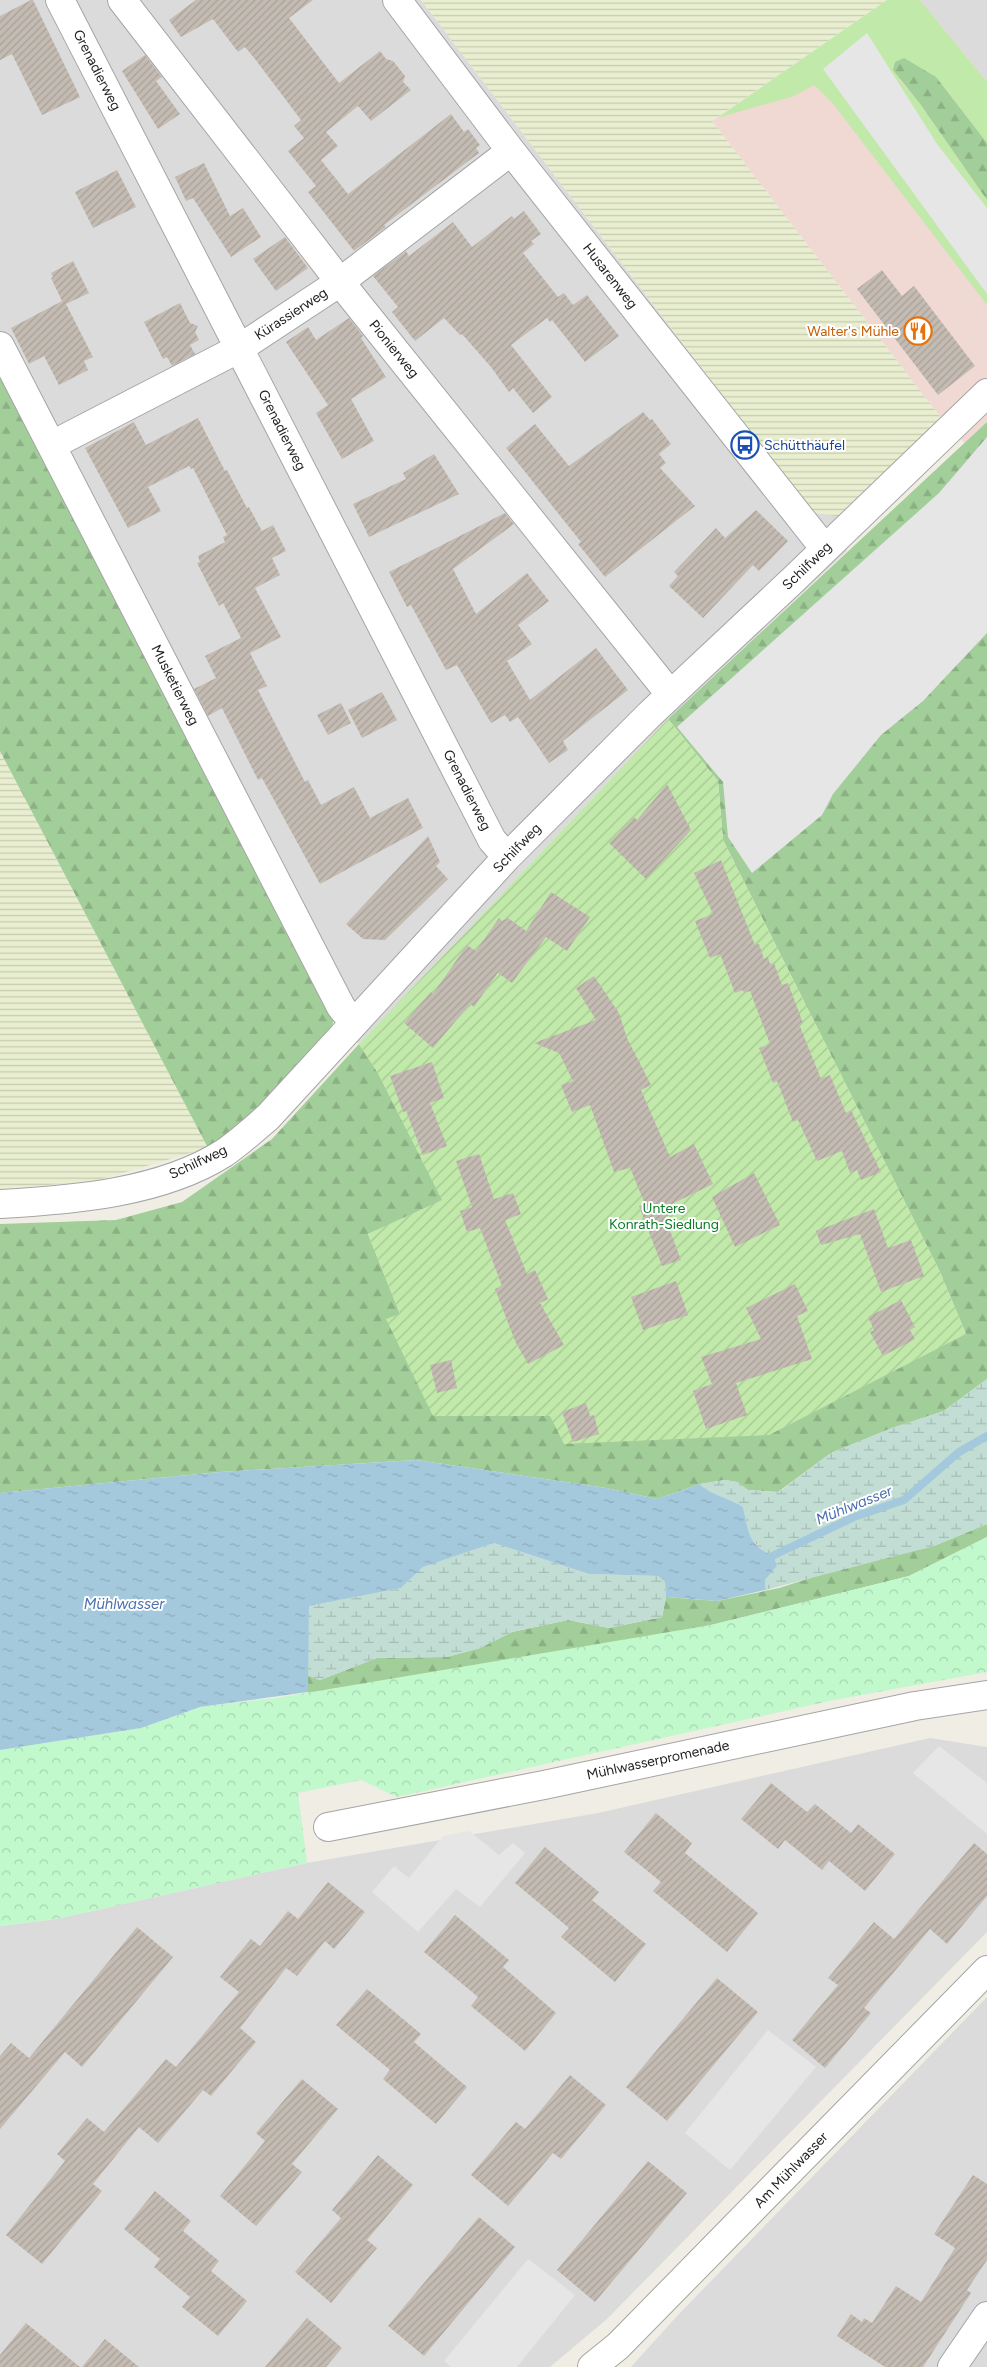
<svg xmlns="http://www.w3.org/2000/svg" width="987" height="2367" font-family="Figtree,sans-serif">
<defs>
<pattern id="farmland-rules" width="6" height="5" patternUnits="userSpaceOnUse" patternTransform="scale(1.25)"><rect width="6" height="5" fill="#e8eecf"/><path d="M0 2.5h6" fill="none" stroke="#c7ccb1"/></pattern>
<pattern id="forest-firs" width="22" height="20" patternUnits="userSpaceOnUse" patternTransform="scale(1.25)"><rect width="22" height="20" fill="#a2ce99"/><path d="M5 1l3.5 6h-7zM16 11l3.5 6h-7z" fill="#8bb083"/></pattern>
<pattern id="wetland-marsh" width="20" height="14" patternUnits="userSpaceOnUse" patternTransform="scale(1.25)"><rect width="20" height="14" fill="#c1ddd4"/><path d="M1 5h8M5 5V1M11 12h8M15 12V8" fill="none" stroke="#a5bdb6"/></pattern>
<pattern id="park-crowns" width="20" height="18" patternUnits="userSpaceOnUse" patternTransform="scale(1.25)"><rect width="20" height="18" fill="#c1f9cc"/><path d="M2 6a3 3 0 1 1 6 0M12 15a3 3 0 1 1 6 0" fill="none" stroke="#a5d5af"/></pattern>
<pattern id="garden-furrows" width="10" height="10" patternUnits="userSpaceOnUse" patternTransform="scale(1.25)"><rect width="10" height="10" fill="#c1e9aa"/><path d="M-1 1l2-2M0 10L10 0M9 11l2-2" fill="none" stroke="#a5c792"/></pattern>
<pattern id="water-ripples" width="26" height="14" patternUnits="userSpaceOnUse" patternTransform="scale(1.25)"><rect width="26" height="14" fill="#a4c9dd"/><path d="M2 4q2-2 4 0t4 0M15 11q2-2 4 0t4 0" fill="none" stroke="#8dacbd"/></pattern>
<pattern id="building-hatch" width="6" height="6" patternUnits="userSpaceOnUse" patternTransform="scale(1.25)"><rect width="6" height="6" fill="#c4bcb3"/><path d="M-1 1l2-2M0 6l6-6M5 7l2-2" fill="none" stroke="#a8a19a"/></pattern>
</defs>
<rect width="100%" height="100%" fill="#efede4"/>
<path fill="#dcdbdb" d="M 0,0 L 421,0 L 786,479 L 843,517 L 847,551 L 668,719 L 359,1044 L 334,1020 L 328,1004 L 0,367 Z
M 920,0 L 987,0 L 987,82 Z
M 930,1738 L 987,1747 L 987,1932 L 607,2319 L 550,2367 L 0,2367 L 0,1926 L 56,1919 L 307,1863 L 598,1813 Z
M 987,1997 L 987,2367 L 631,2367 L 677,2316 Z"/>
<path fill="#f0d8d3" d="M 920,0 L 987,82 L 987,422 L 965,443 L 945,423 L 712,121 Z"/>
<path fill="url(#farmland-rules)" d="M 421,0 L 887,0 L 712,121 L 945,423 L 843,517 L 815,513 L 786,479 Z
M 0,751 L 208,1148 L 95,1181 L 0,1189 Z"/>
<path fill="#c1e9aa" d="M 887,0 L 920,0 L 987,82 L 987,143 L 936,77 L 899,79 L 921,105 L 987,200 L 987,305 L 831,101 L 814,85 L 794,96 L 717,118 Z"/>
<path fill="url(#forest-firs)" d="M 904,58 L 936,77 L 987,143 L 987,200 L 921,105 L 893,70 L 895,62 Z
M 0,367 L 328,1004 L 334,1020 L 328,1036 L 253,1118 L 208,1148 L 0,751 Z
M 987,422 L 987,1379 L 944,1411 L 892,1428 L 831,1453 L 778,1492 L 748,1490 L 737,1482 L 725,1480 L 700,1484 L 657,1499 L 606,1488 L 416,1460 L 220,1472 L 0,1493 L 0,1224 L 116,1220 L 182,1202 L 272,1139 L 359,1044 L 378,1073 L 443,1201 L 368,1234 L 400,1314 L 434,1416 L 550,1416 L 966,1334 L 940,1272 L 723,840 L 718,781 L 668,719 Z
M 987,1524 L 987,1537 L 909,1576 L 711,1625 L 319,1705 L 308,1692 L 307,1675 L 320,1680 L 377,1658 L 447,1657 L 480,1648 L 512,1632 L 568,1620 L 609,1628 L 662,1617 L 666,1597 L 717,1601 L 779,1588 L 839,1569 L 934,1546 Z"/>
<path fill="url(#wetland-marsh)" d="M 987,1379 L 987,1524 L 934,1546 L 765,1590 L 765,1580 L 777,1566 L 774,1556 C 748,1544 749,1533 743,1507 C 731,1499 707,1493 700,1484 L 725,1480 L 737,1482 L 748,1490 L 779,1492 L 831,1453 L 892,1428 L 944,1411 Z
M 494,1543 L 589,1574 L 658,1576 L 665,1582 L 666,1597 L 662,1617 L 609,1628 L 568,1620 L 512,1632 L 480,1648 L 447,1657 L 377,1658 L 320,1680 L 307,1675 L 309,1606 L 401,1588 L 423,1567 Z"/>
<path fill="url(#park-crowns)" d="M 987,1537 L 987,1672 L 834,1700 L 397,1797 L 361,1780 L 298,1793 L 307,1863 L 56,1919 L 0,1926 L 0,1750 L 141,1728 L 200,1707 L 276,1698 L 711,1625 L 909,1576 Z"/>
<path fill="url(#garden-furrows)" d="M 668,719 L 718,781 L 723,840 L 940,1272 L 966,1334 L 769,1435 L 564,1444 L 550,1416 L 433,1416 L 386,1319 L 400,1314 L 368,1234 L 442,1200 L 378,1073 L 359,1044 Z"/>
<path fill="#e6e6e6" d="M 867,33 L 937,144 L 987,208 L 987,294 L 823,69 Z
M 987,437 L 987,633 L 923,701 L 881,735 L 833,794 L 822,815 L 752,873 L 728,837 L 723,782 L 677,727 L 939,493 Z
M 939,1746 L 987,1783 L 987,1834 L 913,1773 Z
M 469,1831 L 499,1855 L 513,1843 L 525,1853 L 480,1907 L 456,1889 L 418,1932 L 372,1892 L 394,1866 L 409,1878 L 443,1836 Z
M 768,2030 L 816,2067 L 730,2170 L 685,2133 Z
M 528,2259 L 575,2295 L 517,2367 L 451,2367 L 444,2361 Z"/>
<path fill="url(#water-ripples)" d="M 416,1460 L 606,1488 L 657,1499 L 700,1484 C 707,1493 731,1499 743,1507 C 749,1533 748,1545 774,1556 L 777,1566 L 765,1580 L 765,1590 L 717,1601 L 666,1597 L 665,1582 L 658,1576 L 589,1574 L 494,1543 L 423,1567 L 401,1588 L 309,1606 L 308,1692 L 200,1707 L 141,1728 L 0,1750 L 0,1493 L 220,1472 Z"/>
<g fill="none" stroke-linecap="round" stroke-linejoin="round">
<path stroke="#a4c9dd" stroke-width="8" d="M 766,1559 L 854,1517 L 904,1500 L 959,1452 L 987,1436"/>
</g>
<path fill="url(#building-hatch)" d="M 31,0 L 33,0 L 80,97 L 42,115 L 12,54 L 0,60 L 0,16 Z
M 196,0 L 313,0 L 289,18 L 339,83 L 380,51 L 386,59 L 393,61 L 405,76 L 403,82 L 411,90 L 371,121 L 358,106 L 326,132 L 338,146 L 321,160 L 348,194 L 451,114 L 464,132 L 468,129 L 480,145 L 476,148 L 479,153 L 384,225 L 386,227 L 354,251 L 308,192 L 316,186 L 288,151 L 304,138 L 294,126 L 301,120 L 255,59 L 245,47 L 238,52 L 213,19 L 181,37 L 169,20 Z
M 145,55 L 162,77 L 156,81 L 180,114 L 158,129 L 122,71 Z
M 204,163 L 230,216 L 243,208 L 261,237 L 231,257 L 193,198 L 186,201 L 175,177 Z
M 117,170 L 136,207 L 93,228 L 75,192 Z
M 524,211 L 541,234 L 531,241 L 534,244 L 523,253 L 558,297 L 564,293 L 573,305 L 587,295 L 619,336 L 585,362 L 552,320 L 550,322 L 547,318 L 511,345 L 552,397 L 533,413 L 513,388 L 509,392 L 491,367 L 462,334 L 460,335 L 444,318 L 415,341 L 392,312 L 398,307 L 373,276 L 406,251 L 409,256 L 453,222 L 472,247 L 512,216 L 514,219 Z
M 285,237 L 308,268 L 276,291 L 253,259 Z
M 73,261 L 89,293 L 66,304 L 93,357 L 84,361 L 88,370 L 59,385 L 44,356 L 29,364 L 11,328 L 62,301 L 51,278 L 53,277 L 51,273 Z
M 882,270 L 902,296 L 914,286 L 975,366 L 938,395 L 857,289 Z
M 180,303 L 190,323 L 198,326 L 195,332 L 199,340 L 190,345 L 195,354 L 172,366 L 167,357 L 163,359 L 144,322 Z
M 349,318 L 363,336 L 361,338 L 386,377 L 351,399 L 374,441 L 342,459 L 316,413 L 328,405 L 286,342 L 308,327 L 316,340 Z
M 643,412 L 650,420 L 652,419 L 671,444 L 659,454 L 666,463 L 660,468 L 695,506 L 605,577 L 578,544 L 581,542 L 506,448 L 535,424 L 569,466 Z
M 198,418 L 225,471 L 227,470 L 247,508 L 249,507 L 262,531 L 273,525 L 286,551 L 272,558 L 280,575 L 255,588 L 281,637 L 250,653 L 267,686 L 258,690 L 305,782 L 308,780 L 321,805 L 354,787 L 370,818 L 408,798 L 423,828 L 320,884 L 262,778 L 258,780 L 222,708 L 208,716 L 194,689 L 216,678 L 205,656 L 241,638 L 223,603 L 219,606 L 197,563 L 200,562 L 198,556 L 225,542 L 223,537 L 227,535 L 193,468 L 191,469 L 189,466 L 148,487 L 161,511 L 128,528 L 85,448 L 134,422 L 146,445 Z
M 434,454 L 459,494 L 369,537 L 353,504 L 406,479 L 403,473 Z
M 756,510 L 788,541 L 759,571 L 753,565 L 703,618 L 669,586 L 678,576 L 674,572 L 716,528 L 725,538 Z
M 505,513 L 514,524 L 453,569 L 476,614 L 527,573 L 549,601 L 518,625 L 532,644 L 507,661 L 530,700 L 596,648 L 628,690 L 563,741 L 568,750 L 549,763 L 518,717 L 510,722 L 505,715 L 491,723 L 457,665 L 446,670 L 411,605 L 407,607 L 389,572 Z
M 382,692 L 397,720 L 362,738 L 348,710 Z
M 341,703 L 351,723 L 328,735 L 317,715 Z
M 667,784 L 691,830 L 646,879 L 609,843 L 634,817 L 637,820 Z
M 428,836 L 440,862 L 436,866 L 448,879 L 385,940 L 363,939 L 346,924 Z
M 721,860 L 755,945 L 759,944 L 764,959 L 768,957 L 770,964 L 774,963 L 782,985 L 788,983 L 803,1023 L 799,1024 L 821,1079 L 830,1075 L 846,1113 L 851,1110 L 881,1172 L 861,1180 L 857,1170 L 850,1173 L 842,1151 L 817,1161 L 798,1120 L 793,1122 L 777,1081 L 773,1083 L 759,1048 L 770,1044 L 750,991 L 744,993 L 743,990 L 735,993 L 720,954 L 710,958 L 695,921 L 713,914 L 694,873 Z
M 551,892 L 590,917 L 567,951 L 546,937 L 512,983 L 498,973 L 508,958 L 474,1007 L 470,1004 L 433,1048 L 404,1023 L 431,992 L 433,994 L 467,945 L 476,951 L 499,918 L 502,921 L 508,918 L 526,931 Z
M 594,976 L 619,1013 L 627,1038 L 651,1085 L 641,1090 L 670,1157 L 694,1144 L 713,1184 L 670,1205 L 673,1214 L 665,1217 L 681,1260 L 662,1266 L 639,1206 L 645,1204 L 630,1168 L 614,1172 L 590,1105 L 572,1112 L 561,1085 L 573,1081 L 559,1053 L 534,1043 L 596,1020 L 576,988 Z
M 432,1062 L 444,1098 L 430,1103 L 447,1146 L 423,1155 L 406,1111 L 403,1112 L 390,1076 Z
M 479,1154 L 494,1199 L 513,1193 L 521,1214 L 505,1220 L 527,1274 L 535,1270 L 548,1299 L 540,1303 L 564,1345 L 528,1364 L 515,1341 L 495,1289 L 502,1286 L 480,1228 L 467,1232 L 460,1211 L 472,1207 L 456,1161 Z
M 754,1173 L 780,1225 L 735,1247 L 712,1197 Z
M 874,1209 L 888,1248 L 911,1240 L 924,1276 L 881,1292 L 860,1234 L 821,1245 L 816,1231 Z
M 676,1281 L 688,1315 L 643,1330 L 631,1297 Z
M 795,1284 L 808,1311 L 797,1316 L 812,1359 L 736,1383 L 747,1415 L 706,1429 L 693,1391 L 712,1384 L 701,1357 L 761,1339 L 746,1308 Z
M 901,1300 L 915,1327 L 910,1330 L 915,1339 L 883,1356 L 870,1332 L 874,1330 L 868,1317 Z
M 451,1360 L 457,1388 L 437,1393 L 430,1365 Z
M 586,1403 L 590,1416 L 594,1415 L 599,1434 L 573,1442 L 562,1412 Z
M 771,1783 L 807,1812 L 815,1804 L 851,1833 L 858,1824 L 895,1854 L 865,1891 L 829,1861 L 822,1870 L 785,1840 L 778,1849 L 741,1819 Z
M 656,1813 L 692,1843 L 685,1853 L 758,1913 L 727,1952 L 653,1891 L 661,1882 L 624,1852 Z
M 974,1843 L 987,1854 L 987,1896 L 947,1944 L 930,1929 L 864,2008 L 871,2013 L 825,2068 L 792,2040 L 838,1985 L 828,1978 L 874,1922 L 894,1939 Z
M 545,1847 L 599,1892 L 592,1900 L 646,1944 L 615,1982 L 561,1937 L 569,1928 L 515,1883 Z
M 328,1882 L 365,1912 L 334,1949 L 325,1941 L 297,1976 L 286,1968 L 240,2028 L 256,2042 L 211,2096 L 203,2090 L 158,2143 L 139,2127 L 93,2184 L 102,2191 L 42,2264 L 6,2235 L 65,2161 L 57,2154 L 87,2118 L 104,2132 L 166,2059 L 176,2067 L 239,1992 L 220,1977 L 235,1958 L 251,1939 L 260,1946 L 288,1911 L 298,1919 Z
M 455,1915 L 509,1960 L 503,1967 L 556,2013 L 525,2051 L 471,2006 L 478,1997 L 424,1952 Z
M 137,1927 L 173,1957 L 82,2067 L 65,2052 L 0,2129 L 0,2056 L 11,2043 L 29,2058 Z
M 717,1978 L 758,2012 L 667,2121 L 626,2087 Z
M 367,1989 L 421,2034 L 414,2042 L 467,2087 L 436,2124 L 383,2079 L 390,2070 L 336,2025 Z
M 570,2075 L 606,2105 L 561,2159 L 553,2153 L 508,2206 L 471,2175 L 516,2122 L 525,2129 Z
M 302,2079 L 338,2109 L 292,2164 L 302,2172 L 256,2226 L 220,2196 L 265,2141 L 256,2133 Z
M 378,2155 L 413,2185 L 367,2240 L 377,2248 L 331,2303 L 295,2272 L 341,2218 L 332,2210 Z
M 648,2161 L 687,2193 L 595,2302 L 557,2270 Z
M 973,2175 L 987,2184 L 987,2260 L 967,2290 L 971,2293 L 923,2367 L 885,2367 L 837,2336 L 851,2314 L 862,2322 L 864,2318 L 872,2323 L 896,2286 L 921,2302 L 955,2248 L 934,2234 Z
M 155,2191 L 191,2221 L 183,2231 L 219,2261 L 211,2271 L 247,2301 L 218,2336 L 182,2307 L 190,2297 L 154,2267 L 160,2259 L 124,2229 Z
M 479,2217 L 515,2247 L 424,2356 L 388,2326 Z
M 307,2318 L 342,2348 L 326,2367 L 265,2367 Z
M 26,2323 L 80,2367 L 0,2367 L 0,2355 Z
M 105,2339 L 139,2367 L 82,2367 Z"/>
<g fill="none" stroke-linecap="round" stroke-linejoin="round">
<g stroke="#a5a5a5" stroke-width="30">
<path id="minor" d="M 60,0 L 492,840 L 507,857
M 122,0 L 340,282 L 670,694
M 397,0 L 511,151 L 825,549
M 0,346 L 341,1007 L 354,1023
M 52,445 L 240,348 L 340,282 L 511,151
M 0,1204 C 73,1200 161,1193 224,1153 C 240,1142 254,1129 268,1117 L 507,857 L 650,714 L 794,579 L 987,393
M 328,1827 L 544,1785 L 915,1706 L 987,1695
M 592,2367 L 618,2346 L 987,1970
M 952,2367 L 987,2316"/>
</g>
<use href="#minor" stroke="#fff" stroke-width="28"/>
</g>
<defs>
<g id="restaurant-ring" transform="scale(1.4375)"><circle r="9.5" fill="#fff" stroke="#e8710a" stroke-width="1.5"/><path d="M-5-6h1v4h1v-4h1v4h1v-4h1v5L-1.5 .5V6h-2V.5L-5-1ZM5-6V6H3V1.5H1.5Q1.5-4 5-6Z" fill="#e8710a"/></g>
<g id="bus-ring" transform="scale(1.4375)"><circle r="9.5" fill="#fff" stroke="#1a4fb4" stroke-width="1.5"/><path d="M-5-6H5V4H4V6H2V4H-2V6H-4V4H-5ZM-3.5-4V0h7V-4ZM-3.5 1.2v1.5H-2V1.2ZM2 1.2v1.5H3.5V1.2Z" fill="#1a4fb4"/></g>
</defs>
<g fill-rule="evenodd">
<use href="#restaurant-ring" x="918" y="331"/>
<use href="#bus-ring" x="745" y="445"/>
</g>
<g text-anchor="middle" dominant-baseline="central" stroke-width="4" stroke-linejoin="round" paint-order="stroke">
<g font-size="14" fill="#1e1e1e" stroke="#fff">
<text transform="translate(97 70) rotate(63)">Grenadierweg</text>
<text transform="translate(610 276) rotate(52)">Husarenweg</text>
<text transform="translate(291 314) rotate(-33)">Kürassierweg</text>
<text transform="translate(394 349) rotate(51)">Pionierweg</text>
<text transform="translate(282 430) rotate(63)">Grenadierweg</text>
<text transform="translate(807 566) rotate(-44)">Schilfweg</text>
<text transform="translate(175 685) rotate(63)">Musketierweg</text>
<text transform="translate(467 790) rotate(63)">Grenadierweg</text>
<text transform="translate(517 848) rotate(-46)">Schilfweg</text>
<text transform="translate(198 1162) rotate(-25)">Schilfweg</text>
<text transform="translate(658 1760) rotate(-12)">Mühlwasserpromenade</text>
<text transform="translate(791 2170) rotate(-46)">Am Mühlwasser</text>
</g>
<g font-size="14" fill="#c56008" stroke="#fff" text-anchor="end">
<text x="899" y="331">Walter's Mühle</text>
</g>
<g font-size="14" fill="#164399" stroke="#fff" text-anchor="start">
<text x="764" y="445">Schütthäufel</text>
</g>
<g font-size="14" fill="#0b7c23" stroke="#fff">
<text x="664" y="1208">Untere<tspan x="664" dy="16">Konrath-Siedlung</tspan></text>
</g>
<g font-size="15" font-style="italic" fill="#4a70ae" stroke="#fff">
<text transform="translate(854 1505) rotate(-22)">Mühlwasser</text>
<text x="124" y="1604">Mühlwasser</text>
</g>
</g>
</svg>
